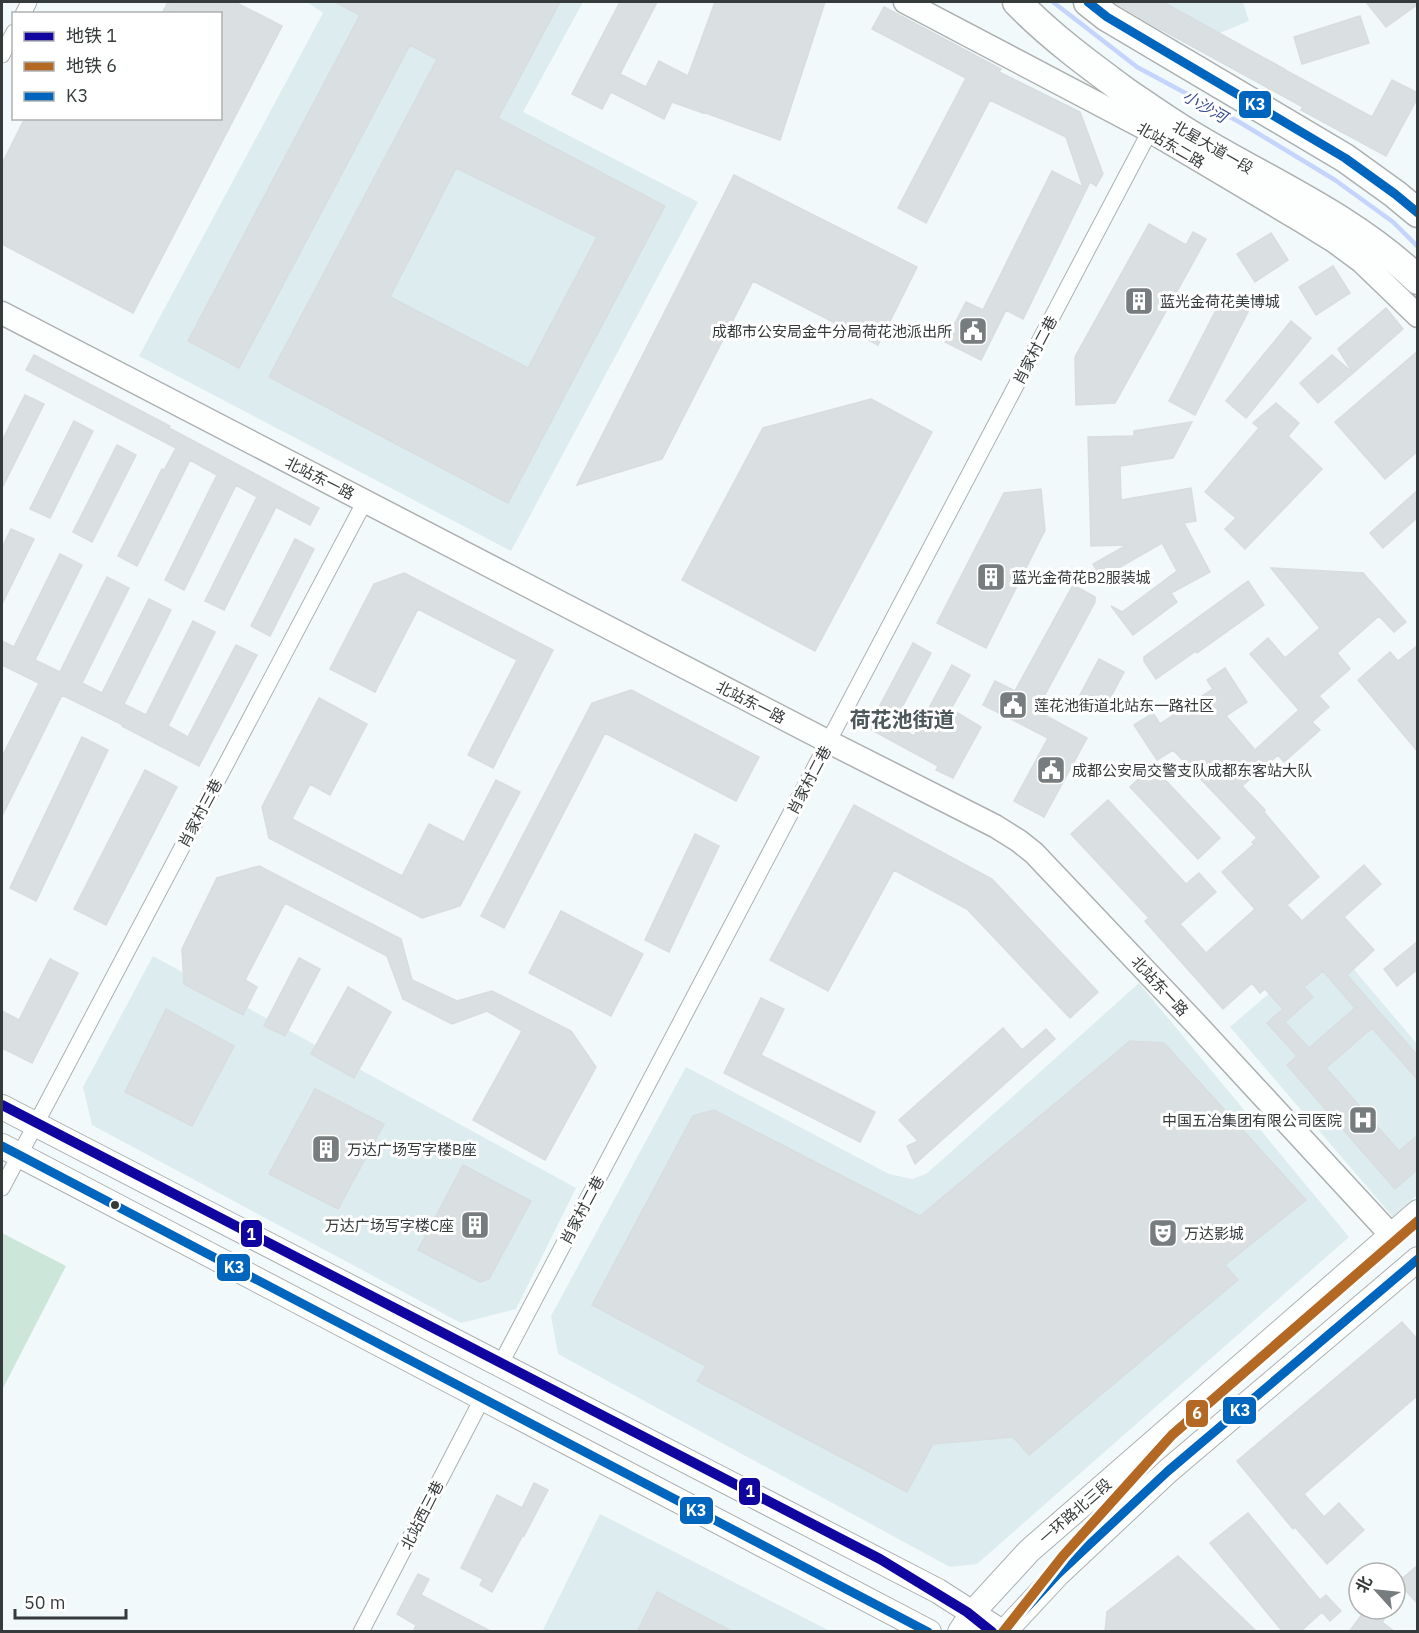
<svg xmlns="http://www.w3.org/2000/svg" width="1419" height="1633" font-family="'IBM Plex Sans','Noto Sans SC',sans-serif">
<rect width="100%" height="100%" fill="#f2f9fa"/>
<path fill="#ddecef" d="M 307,2 L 583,2 L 523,112 L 698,202 L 511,551 L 139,356 L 323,13 Z
M 1164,2 L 1243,2 L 1249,21 L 1215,35 L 1166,8 Z
M 1330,941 L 1417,1044 L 1417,1195 L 1393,1217 L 1230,1027 Z
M 153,956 L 576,1188 L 516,1309 L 461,1323 L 92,1125 L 83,1087 Z
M 1139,983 L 1349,1237 L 977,1564 L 950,1567 L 558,1354 L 551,1316 L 686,1067 L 889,1174 L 912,1179 L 926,1174 L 942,1160 Z
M 600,1514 L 830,1631 L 542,1632 Z"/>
<path fill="#cde6da" d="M 2,1233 L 66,1266 L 2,1390 Z"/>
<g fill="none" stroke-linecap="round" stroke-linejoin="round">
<path stroke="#c4d4fb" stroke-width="4.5" d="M 1053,2 L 1137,67 L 1241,123 L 1335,180 L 1393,222 L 1418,247"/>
</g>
<path fill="#dadfe1" stroke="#d8dddf" stroke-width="1.5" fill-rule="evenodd" d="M 168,2 L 235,2 L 282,26 L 133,313 L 2,244 L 2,164 L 25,118 L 220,118 L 220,14 L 162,14 Z
M 335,2 L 560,2 L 498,118 L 665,206 L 508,503 L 269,377 L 437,59 L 410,45 L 239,368 L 188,341 L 360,15 ZM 456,168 L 597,237 L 528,368 L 390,297 Z
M 620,2 L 657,2 L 620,74 L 646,87 L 659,61 L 688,76 L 715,2 L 825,2 L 780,140 L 703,112 L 703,113 L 672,102 L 664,119 L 611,92 L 602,109 L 572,94 Z
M 1114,2 L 1163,2 L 1286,70 L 1285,70 L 1372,117 L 1392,80 L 1418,93 L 1418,97 L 1386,156 L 1301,110 L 1303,107 L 1155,26 Z
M 1366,2 L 1418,2 L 1418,4 L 1386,27 Z
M 884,7 L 1001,69 L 999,72 L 1080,112 L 1103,174 L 1096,186 L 1090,182 L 1023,319 L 1006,310 L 981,360 L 945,342 L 966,302 L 983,310 L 1052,171 L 1083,187 L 1066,137 L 990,100 L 926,223 L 898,208 L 966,78 L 872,29 Z
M 1360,16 L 1369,43 L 1302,64 L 1294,37 Z
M 734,175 L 917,267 L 878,345 L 753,281 L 662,459 L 577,485 Z
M 1149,224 L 1186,245 L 1193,232 L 1206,239 L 1115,403 L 1076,405 L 1075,357 Z
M 1271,233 L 1288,260 L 1255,282 L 1237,254 Z
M 1333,266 L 1350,293 L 1316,315 L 1299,287 Z
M 1226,291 L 1252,304 L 1195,415 L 1169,401 Z
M 1386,308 L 1403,329 L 1353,373 L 1338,349 Z
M 1291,321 L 1311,338 L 1246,418 L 1226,401 Z
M 1418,351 L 1418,451 L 1385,479 L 1335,422 Z
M 34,355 L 170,426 L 169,428 L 319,508 L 310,525 L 276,507 L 224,610 L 205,601 L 257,497 L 236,485 L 184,590 L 165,580 L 217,475 L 190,460 L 137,566 L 118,556 L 162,469 L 164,470 L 176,448 L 26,370 Z
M 1332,355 L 1353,373 L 1318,403 L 1300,383 Z
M 25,395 L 44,404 L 2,488 L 2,441 Z
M 871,399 L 932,432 L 815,651 L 682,580 L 763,428 Z
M 1276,403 L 1299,423 L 1288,436 L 1322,469 L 1245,549 L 1225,529 L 1236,518 L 1205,492 L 1259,428 L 1253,423 Z
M 74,421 L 93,431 L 50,518 L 30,509 Z
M 1192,422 L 1173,458 L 1120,466 L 1121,500 L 1191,488 L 1196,521 L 1184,523 L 1210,572 L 1171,593 L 1177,602 L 1133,635 L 1111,606 L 1122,612 L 1177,571 L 1162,543 L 1101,578 L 1093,564 L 1127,545 L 1091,546 L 1088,437 L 1134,436 L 1134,431 Z
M 117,445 L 136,455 L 92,542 L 73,532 Z
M 1041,489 L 1045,530 L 986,648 L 937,623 L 1004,493 Z
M 1418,490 L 1418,517 L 1383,548 L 1370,533 Z
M 11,529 L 34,539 L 2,604 L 2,548 Z
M 295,539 L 314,549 L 270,636 L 251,626 Z
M 60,554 L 82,565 L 35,660 L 60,672 L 107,577 L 129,588 L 82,683 L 102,693 L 149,599 L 171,610 L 124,704 L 146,715 L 193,621 L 215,632 L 168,726 L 188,737 L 236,645 L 257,655 L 199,766 L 122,726 L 123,725 L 62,695 L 2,816 L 2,757 L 39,683 L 2,665 L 2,641 L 14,647 Z
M 1271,568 L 1363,573 L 1406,622 L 1394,632 L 1379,616 L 1337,653 L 1350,669 L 1319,696 L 1329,707 L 1312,722 L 1320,730 L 1284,762 L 1278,755 L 1242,786 L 1265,810 L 1264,812 L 1319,877 L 1287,905 L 1302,921 L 1364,865 L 1381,884 L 1344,917 L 1374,950 L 1347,975 L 1418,1056 L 1418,1080 L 1372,1028 L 1326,1068 L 1399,1151 L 1418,1135 L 1418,1169 L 1395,1189 L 1287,1065 L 1297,1056 L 1267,1023 L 1283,1009 L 1265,989 L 1260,993 L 1252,983 L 1223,1009 L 1145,921 L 1149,918 L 1071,834 L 1108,800 L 1186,884 L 1199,873 L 1216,892 L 1180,924 L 1206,953 L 1255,909 L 1222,872 L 1254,844 L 1252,842 L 1257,838 L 1173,750 L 1157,760 L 1134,725 L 1153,713 L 1160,724 L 1213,689 L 1207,680 L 1225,668 L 1247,702 L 1226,716 L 1255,750 L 1299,710 L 1250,654 L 1268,638 L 1285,658 L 1320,628 ZM 1323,971 L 1355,1008 L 1309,1048 L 1285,1022 L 1313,997 L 1304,987 Z
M 404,573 L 553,650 L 493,768 L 468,755 L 517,660 L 418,609 L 375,692 L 330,669 L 374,584 Z
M 1248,581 L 1264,605 L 1197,653 L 1196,651 L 1156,679 L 1144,661 L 1144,657 Z
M 1073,585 L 1095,597 L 1095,602 L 1040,704 L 1043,705 L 1039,712 L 1087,738 L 1044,817 L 1014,801 L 1048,738 L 983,705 L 995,681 L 1015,691 Z
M 913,643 L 931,653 L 893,724 L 914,736 L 952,665 L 970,675 L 951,709 L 981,727 L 953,778 L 936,770 L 938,766 L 868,728 Z
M 1418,645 L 1418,752 L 1358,680 L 1390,652 L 1398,661 Z
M 1099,659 L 1124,672 L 1105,708 L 1080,695 Z
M 631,690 L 759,757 L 736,801 L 605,733 L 504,928 L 481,916 L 592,703 Z
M 319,698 L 367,724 L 330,795 L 310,784 L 292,819 L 402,876 L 429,824 L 464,842 L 496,780 L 520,792 L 460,906 L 422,918 L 269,838 L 262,807 Z
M 82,737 L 108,750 L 36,901 L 10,888 Z
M 1152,766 L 1220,838 L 1198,859 L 1130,787 Z
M 145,770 L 177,787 L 106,925 L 74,909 Z
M 854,805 L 992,879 L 1098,992 L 1070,1018 L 967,909 L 894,870 L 828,991 L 770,960 Z
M 695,834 L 719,846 L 669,952 L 645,940 Z
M 259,866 L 401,939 L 412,980 L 457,1001 L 492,991 L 571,1031 L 596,1067 L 545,1160 L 473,1120 L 522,1031 L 487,1011 L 452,1024 L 403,999 L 387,956 L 285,903 L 245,980 L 257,987 L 243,1015 L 184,984 L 182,949 L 217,878 Z
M 561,911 L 643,954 L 611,1016 L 529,973 Z
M 1418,941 L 1418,969 L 1397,986 L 1384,969 Z
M 299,958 L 320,969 L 285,1036 L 264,1026 Z
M 50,959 L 78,973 L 32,1063 L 2,1048 L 2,1011 L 19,1020 Z
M 348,987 L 391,1012 L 354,1078 L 311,1054 Z
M 761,998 L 784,1009 L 761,1055 L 875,1112 L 860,1142 L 724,1073 Z
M 166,1009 L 234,1046 L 192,1126 L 125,1092 Z
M 1003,1028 L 1022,1050 L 1046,1029 L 1055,1039 L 915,1164 L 907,1146 L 918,1141 L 899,1120 Z
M 1130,1041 L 1164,1043 L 1306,1200 L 1225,1265 L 1238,1280 L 1029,1455 L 1013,1437 L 933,1444 L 907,1492 L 697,1381 L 706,1366 L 592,1305 L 693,1116 L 714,1110 L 920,1216 Z
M 315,1089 L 384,1124 L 338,1209 L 269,1174 Z
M 463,1165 L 531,1201 L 489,1279 L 480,1282 L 418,1250 Z
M 1402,1322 L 1418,1340 L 1418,1395 L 1304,1494 L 1324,1517 L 1339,1503 L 1364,1530 L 1327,1564 L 1295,1527 L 1293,1529 L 1237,1461 Z
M 534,1483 L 548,1490 L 524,1536 L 523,1535 L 492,1592 L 480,1585 L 483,1579 L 461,1568 L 497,1495 L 522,1508 Z
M 1248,1513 L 1320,1600 L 1326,1595 L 1341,1611 L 1330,1621 L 1322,1612 L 1300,1632 L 1283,1632 L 1210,1543 Z
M 1178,1556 L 1257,1632 L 1105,1632 L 1107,1612 Z
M 1418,1565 L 1418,1604 L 1398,1582 Z
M 418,1574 L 429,1579 L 421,1595 L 492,1632 L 413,1632 L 416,1625 L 397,1614 Z
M 657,1592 L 733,1632 L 637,1632 Z
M 1366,1609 L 1392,1609 L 1382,1622 L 1395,1632 L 1349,1632 Z"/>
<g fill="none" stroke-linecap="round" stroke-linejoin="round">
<g stroke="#acb0b1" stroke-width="17">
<path id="street" d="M 23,14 L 29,2
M 2,55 L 14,32
M 2,1188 L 365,501
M 500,1365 L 1150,131
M 361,1632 L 482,1399"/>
</g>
<g stroke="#acb0b1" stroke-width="25">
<path id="secondary" d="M 905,2 L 1150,131 L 1303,222 L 1335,242 L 1362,262 L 1418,316
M 2,313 L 829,742 L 995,826 L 1019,841 L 1034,853 L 1198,1026 L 1391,1235"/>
</g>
<g stroke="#acb0b1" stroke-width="26">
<path id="primary" d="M 2,1107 L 938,1591 L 1002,1632
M 2,1146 L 929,1632
M 960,1632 L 973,1612 L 1029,1551 L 1418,1212
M 1004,1632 L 1058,1574 L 1168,1471 L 1418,1259"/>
</g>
<g stroke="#acb0b1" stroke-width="31">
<path id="highway" d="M 1017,2 C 1050,36 1088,64 1126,92 C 1151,109 1176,127 1203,142 C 1276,185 1356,220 1418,280
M 1088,2 L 1107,17 L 1345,158 L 1395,194 L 1418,213"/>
</g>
<use href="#street" stroke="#fdfefe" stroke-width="15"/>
<use href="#secondary" stroke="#fdfefe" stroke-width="22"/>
<use href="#primary" stroke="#fdfefe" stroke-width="24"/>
<use href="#highway" stroke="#fdfefe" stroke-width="28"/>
<g stroke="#fff" stroke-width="14">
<path id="bus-1" d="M 1088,2 L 1107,17 L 1345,158 L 1395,194 L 1418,213
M 2,1146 L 928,1632
M 1004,1632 L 1058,1574 L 1168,1471 L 1418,1259"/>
</g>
<use href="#bus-1" stroke="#0065bd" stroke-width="9"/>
<g stroke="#fff" stroke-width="15">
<path id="metro-1" d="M 2,1105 L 880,1559 L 967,1612 L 992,1632"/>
</g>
<g stroke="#fff" stroke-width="15">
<path id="metro-2" d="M 1003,1632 L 1063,1556 L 1172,1435 L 1418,1221"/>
</g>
<use href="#metro-1" stroke="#10069f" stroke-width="10"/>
<use href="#metro-2" stroke="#b36924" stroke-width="10"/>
</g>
<defs>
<g id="building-square" transform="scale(1.5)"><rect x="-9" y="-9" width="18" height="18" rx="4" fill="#777d7e" stroke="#fff"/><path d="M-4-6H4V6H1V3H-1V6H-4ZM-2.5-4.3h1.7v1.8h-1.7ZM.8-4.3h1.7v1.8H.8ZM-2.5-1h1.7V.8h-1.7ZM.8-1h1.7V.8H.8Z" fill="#fff"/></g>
<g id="civic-square" transform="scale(1.5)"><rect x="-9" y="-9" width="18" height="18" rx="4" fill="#777d7e" stroke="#fff"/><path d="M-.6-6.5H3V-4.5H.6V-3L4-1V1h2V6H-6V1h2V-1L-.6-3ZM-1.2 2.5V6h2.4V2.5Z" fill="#fff"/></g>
<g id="hospital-square" transform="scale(1.5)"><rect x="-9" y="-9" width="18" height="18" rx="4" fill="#777d7e" stroke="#fff"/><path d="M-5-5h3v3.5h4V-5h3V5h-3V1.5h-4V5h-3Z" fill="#fff"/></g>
<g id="theatre-square" transform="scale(1.5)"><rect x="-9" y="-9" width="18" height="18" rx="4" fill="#777d7e" stroke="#fff"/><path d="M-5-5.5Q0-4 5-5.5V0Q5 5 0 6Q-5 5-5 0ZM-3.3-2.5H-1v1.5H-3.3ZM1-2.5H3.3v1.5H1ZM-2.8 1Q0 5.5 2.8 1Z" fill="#fff"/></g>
</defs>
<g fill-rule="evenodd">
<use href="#building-square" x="1139" y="301"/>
<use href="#civic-square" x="973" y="331"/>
<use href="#building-square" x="991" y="577"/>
<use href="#civic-square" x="1013" y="705"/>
<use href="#civic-square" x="1051" y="770"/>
<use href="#hospital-square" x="1363" y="1120"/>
<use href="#building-square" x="326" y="1149"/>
<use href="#building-square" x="475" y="1225"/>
<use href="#theatre-square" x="1163" y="1233"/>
</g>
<circle fill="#353a3b" stroke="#fff" stroke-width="2" cx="115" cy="1205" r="5"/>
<g text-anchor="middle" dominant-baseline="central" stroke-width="6" stroke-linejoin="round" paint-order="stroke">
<g font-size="15" fill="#353a3b" stroke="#fff">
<text transform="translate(1171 145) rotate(30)">北站东二路</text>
<text transform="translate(1213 147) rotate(30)">北星大道一段</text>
<text transform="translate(1035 350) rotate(-62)">肖家村二巷</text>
<text transform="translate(320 478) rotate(27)">北站东一路</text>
<text transform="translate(751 702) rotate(27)">北站东一路</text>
<text transform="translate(809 780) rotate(-62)">肖家村二巷</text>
<text transform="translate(200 813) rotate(-62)">肖家村三巷</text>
<text transform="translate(1160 986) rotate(47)">北站东一路</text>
<text transform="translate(582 1210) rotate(-62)">肖家村二巷</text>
<text transform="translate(1075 1511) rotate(-41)">一环路北三段</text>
<text transform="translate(422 1515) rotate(-63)">北站西三巷</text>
</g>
<g font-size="15" fill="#353a3b" stroke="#fff" text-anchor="start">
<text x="1160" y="301">蓝光金荷花美博城</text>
<text x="952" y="331" text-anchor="end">成都市公安局金牛分局荷花池派出所</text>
<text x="1012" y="577">蓝光金荷花B2服装城</text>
<text x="1034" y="705">莲花池街道北站东一路社区</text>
<text x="1072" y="770">成都公安局交警支队成都东客站大队</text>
<text x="1342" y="1120" text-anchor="end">中国五冶集团有限公司医院</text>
<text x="347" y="1149">万达广场写字楼B座</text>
<text x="454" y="1225" text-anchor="end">万达广场写字楼C座</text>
<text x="1184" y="1233">万达影城</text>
</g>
<g font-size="16" font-style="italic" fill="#3c5193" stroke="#fff">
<text transform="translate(1205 106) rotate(30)">小沙河</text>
</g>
<g font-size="21" font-weight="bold" fill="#4d585a" stroke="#fff">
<text x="902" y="719">荷花池街道</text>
</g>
</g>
<g stroke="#fff" stroke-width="2">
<rect x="1238" y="90" width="34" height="29" rx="6" fill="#0065bd"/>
<rect x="240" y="1219" width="23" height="29" rx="6" fill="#10069f"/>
<rect x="216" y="1253" width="35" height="29" rx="6" fill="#0065bd"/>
<rect x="1222" y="1396" width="35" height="29" rx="6" fill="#0065bd"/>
<rect x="1185" y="1399" width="24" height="29" rx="6" fill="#b36924"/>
<rect x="738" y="1477" width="23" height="29" rx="6" fill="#10069f"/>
<rect x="679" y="1496" width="35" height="29" rx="6" fill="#0065bd"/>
</g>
<g font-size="16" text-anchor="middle" font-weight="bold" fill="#fff">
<text x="1255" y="110">K3</text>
<text x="251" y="1240">1</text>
<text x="234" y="1273">K3</text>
<text x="1240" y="1416">K3</text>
<text x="1197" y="1419">6</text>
<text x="750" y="1497">1</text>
<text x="696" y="1516">K3</text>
</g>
<rect width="1419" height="1633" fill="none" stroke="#353a3b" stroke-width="6"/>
<rect x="12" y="12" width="210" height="108" fill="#ffffff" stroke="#aeb0b1" stroke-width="1.5"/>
<rect x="24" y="32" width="30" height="9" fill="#10069f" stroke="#aeb0b1" stroke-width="1.5"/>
<text x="66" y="42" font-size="18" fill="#353a3b">地铁 1</text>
<rect x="24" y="62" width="30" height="9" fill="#b36924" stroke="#aeb0b1" stroke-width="1.5"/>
<text x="66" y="72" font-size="18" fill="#353a3b">地铁 6</text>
<rect x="24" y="92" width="30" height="9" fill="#0065bd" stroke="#aeb0b1" stroke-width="1.5"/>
<text x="66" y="102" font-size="18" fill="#353a3b">K3</text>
<g transform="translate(1377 1591) rotate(297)"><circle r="28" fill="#ffffff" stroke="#aeb0b1" stroke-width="1.5"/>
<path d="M0-4.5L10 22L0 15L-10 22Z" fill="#777d7e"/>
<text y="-9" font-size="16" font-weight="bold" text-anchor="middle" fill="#353a3b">北</text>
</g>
<path d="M15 1609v9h111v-9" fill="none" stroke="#353a3b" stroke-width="3"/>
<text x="24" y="1609" font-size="18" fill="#353a3b" stroke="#ffffff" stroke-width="4.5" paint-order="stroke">50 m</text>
</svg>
